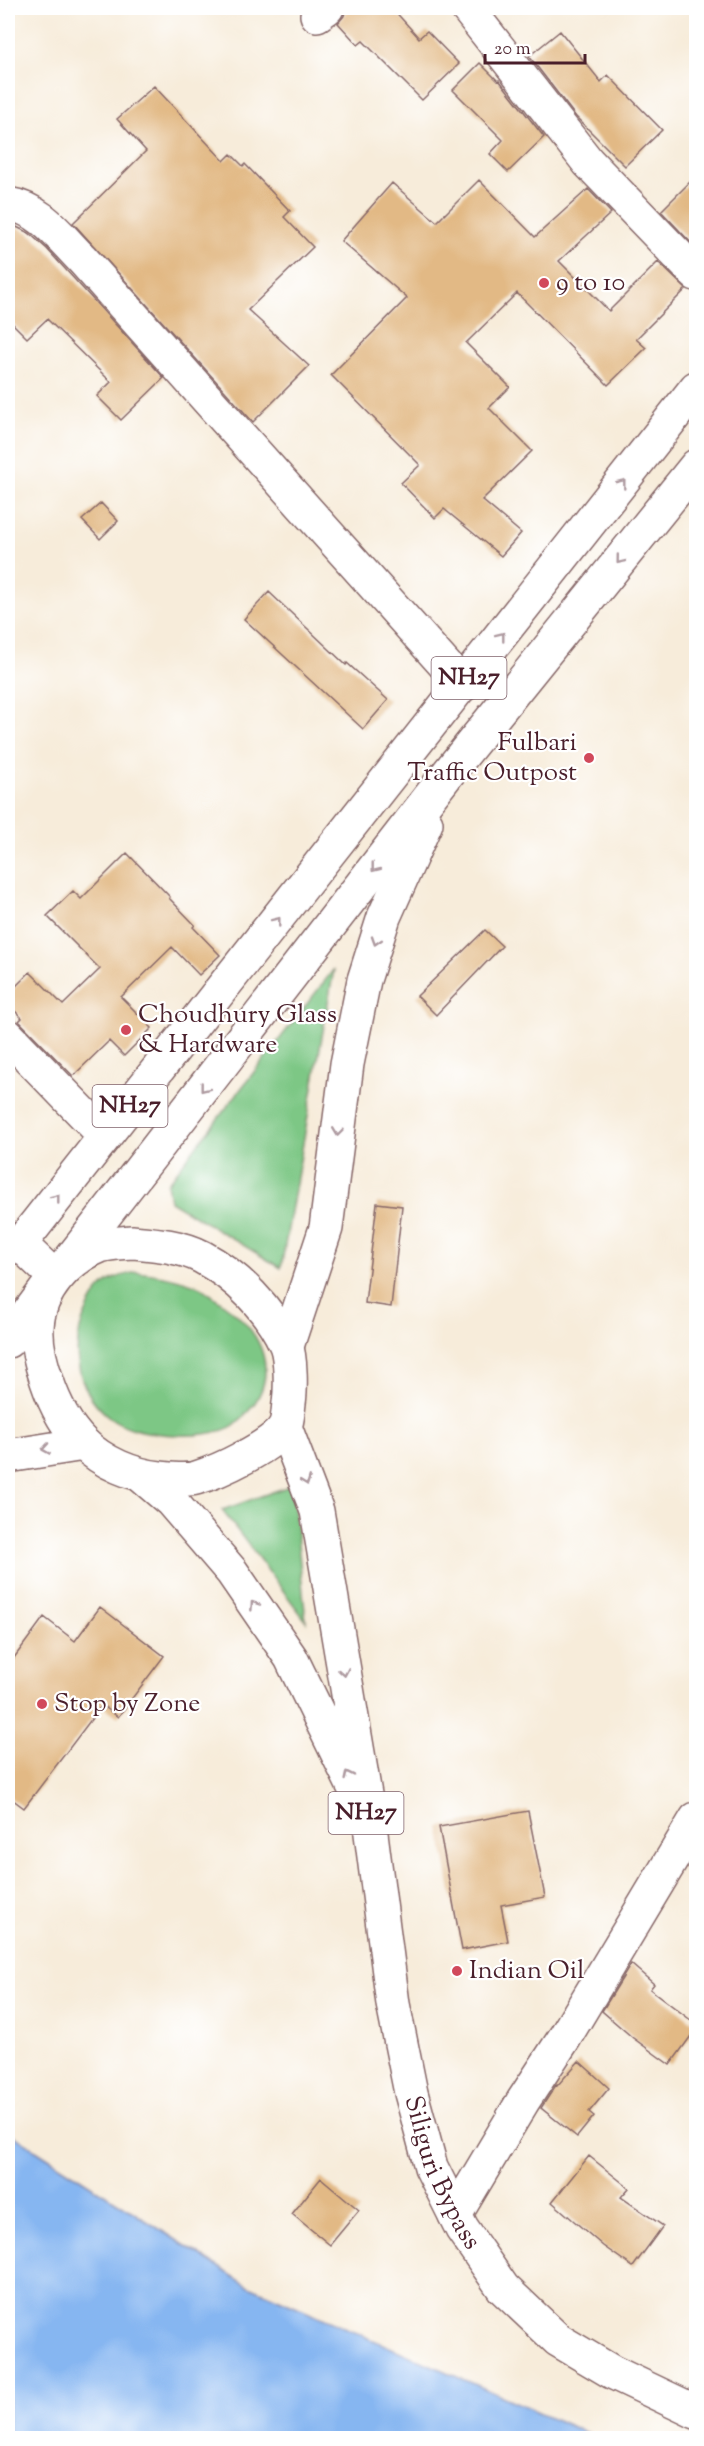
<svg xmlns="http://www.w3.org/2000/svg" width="704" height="2446" font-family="'Sorts Mill Goudy',serif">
<rect width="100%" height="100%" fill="#fff"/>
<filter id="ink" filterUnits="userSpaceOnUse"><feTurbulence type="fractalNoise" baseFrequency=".0167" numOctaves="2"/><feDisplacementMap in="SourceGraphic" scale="12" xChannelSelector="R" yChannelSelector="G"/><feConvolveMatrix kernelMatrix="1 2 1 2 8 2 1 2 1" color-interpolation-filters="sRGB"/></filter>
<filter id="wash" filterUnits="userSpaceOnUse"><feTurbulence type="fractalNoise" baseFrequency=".008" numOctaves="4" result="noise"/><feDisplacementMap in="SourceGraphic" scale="24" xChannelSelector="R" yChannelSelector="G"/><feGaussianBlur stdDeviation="1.35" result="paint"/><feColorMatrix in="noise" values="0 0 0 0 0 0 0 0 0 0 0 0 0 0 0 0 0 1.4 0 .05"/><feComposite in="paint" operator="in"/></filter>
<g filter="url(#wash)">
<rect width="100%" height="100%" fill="#f7ecda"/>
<path fill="#7dc785" stroke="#647358" stroke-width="1.5" d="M 334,969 L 281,1268 L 170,1201 L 167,1184 Z
M 136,1272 C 158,1274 178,1278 198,1286 C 206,1290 213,1297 221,1302 C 268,1335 285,1384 234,1425 C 222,1434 191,1436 177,1435 C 153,1434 127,1431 108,1416 C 75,1388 69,1346 88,1308 C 92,1301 96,1292 103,1286 C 112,1277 125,1275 136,1272 Z
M 292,1485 L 306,1621 L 222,1510 Z"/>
<path fill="#86b6f1" stroke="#686a8e" stroke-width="1.5" d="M 8,2132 L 245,2284 L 598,2438 L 8,2438 Z"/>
<g id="blocks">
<path fill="#e2b985" d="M 346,8 L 392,8 L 419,38 L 427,31 L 459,64 L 422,100 L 363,41 L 358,45 L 338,23 L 344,16 Z
M 560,31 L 601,82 L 608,75 L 662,130 L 625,166 L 576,117 L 529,56 Z
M 480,63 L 498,81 L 499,80 L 544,137 L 508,172 L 490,154 L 503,140 L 453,90 Z
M 154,86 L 224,161 L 231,154 L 243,166 L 245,164 L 290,211 L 284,217 L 313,247 L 248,310 L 309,366 L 253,422 L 73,223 L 146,151 L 117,119 Z
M 696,176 L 696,248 L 661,211 Z
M 479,180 L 535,237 L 588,189 L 611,213 L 559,261 L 609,311 L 658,262 L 686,289 L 636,339 L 646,348 L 608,385 L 517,293 L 466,343 L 510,387 L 489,408 L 532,451 L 482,500 L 521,533 L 501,556 L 444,509 L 435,518 L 401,483 L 420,465 L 331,375 L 407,298 L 341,241 L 392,183 L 437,222 Z
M 8,223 L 29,233 L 47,249 L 164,378 L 121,420 L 97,396 L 111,382 L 47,319 L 27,338 L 8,319 Z
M 101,503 L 118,521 L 100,539 L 82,520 Z
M 269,592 L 346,665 L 347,663 L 388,700 L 363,729 L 244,619 Z
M 127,853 L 170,897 L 169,898 L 195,925 L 193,927 L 220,955 L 199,975 L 172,947 L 121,997 L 152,1028 L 124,1056 L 109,1041 L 73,1076 L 19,1021 L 22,1018 L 8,1004 L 8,994 L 30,972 L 63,1005 L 100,969 L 47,916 L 73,891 L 81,899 Z
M 485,930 L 502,946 L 436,1015 L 417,996 Z
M 377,1203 L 402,1206 L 391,1307 L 365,1303 Z
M 100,1607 L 164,1656 L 118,1717 L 102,1705 L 24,1808 L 8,1796 L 8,1666 L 44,1617 L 75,1641 Z
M 528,1811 L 545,1897 L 501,1905 L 508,1941 L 462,1950 L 439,1827 Z
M 631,1964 L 654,1984 L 650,1989 L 696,2024 L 696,2029 L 670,2065 L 633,2038 L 602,2011 Z
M 579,2061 L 609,2088 L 589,2112 L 594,2116 L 577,2137 L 541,2108 L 556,2085 L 557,2086 Z
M 589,2156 L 629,2188 L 621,2197 L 663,2226 L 633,2267 L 603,2246 L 552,2202 Z
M 321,2178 L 359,2210 L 330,2245 L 292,2214 Z"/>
</g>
</g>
<g filter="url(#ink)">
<use href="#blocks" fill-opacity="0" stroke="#876768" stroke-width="1.5"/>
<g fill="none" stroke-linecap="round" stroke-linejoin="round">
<g stroke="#876768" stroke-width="36">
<path id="street" d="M 467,8 L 588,162 L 696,274
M 317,15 L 327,8
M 8,204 C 41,209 59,236 82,259 L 463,685
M 8,1036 L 105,1136
M 455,2215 L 523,2101 L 565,2037 L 696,1819"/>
</g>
<g stroke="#876768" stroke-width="36">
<path id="primary" d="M 8,1341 L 47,1288
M 8,1456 L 84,1444"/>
</g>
<g stroke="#876768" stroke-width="36">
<g id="highway">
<path d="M 696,388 L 20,1244 L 56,1278 L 449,772 L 696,466"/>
<path d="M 132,1242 C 155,1244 181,1246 202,1257 C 237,1276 270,1309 286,1345 C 291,1358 291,1389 289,1403 C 288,1410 288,1420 285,1426 C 276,1445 217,1472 196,1478 C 185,1481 171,1479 160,1478 C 133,1475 103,1463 83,1443 C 65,1425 55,1405 47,1381 C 41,1364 36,1346 37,1328 C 38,1291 68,1259 100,1246 C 110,1243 122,1243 132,1242 Z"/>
<path d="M 287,1346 L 326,1228 L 347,1064 L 364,980 L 384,917 L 426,823"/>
<path d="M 143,1477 L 171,1501 L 232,1572 L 291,1658 L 369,1818 L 317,1511 L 285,1427"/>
<path id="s1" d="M 369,1818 L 393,2004 L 411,2093 L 431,2167 L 462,2229 L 503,2288 L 558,2340 L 612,2372 L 696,2412"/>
</g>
</g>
<use href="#street" stroke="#fff" stroke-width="33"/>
<use href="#primary" stroke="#fff" stroke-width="33"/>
<use href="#highway" stroke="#fff" stroke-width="33"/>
</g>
<defs><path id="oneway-chevron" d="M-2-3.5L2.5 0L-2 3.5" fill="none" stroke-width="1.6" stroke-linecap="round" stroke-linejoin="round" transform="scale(1.5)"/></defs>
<g stroke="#ae9aa0">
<use href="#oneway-chevron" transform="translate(622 483) rotate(-52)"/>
<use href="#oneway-chevron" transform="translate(620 560) rotate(129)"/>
<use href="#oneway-chevron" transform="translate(501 636) rotate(-52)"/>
<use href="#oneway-chevron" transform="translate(375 868) rotate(128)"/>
<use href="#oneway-chevron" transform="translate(277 921) rotate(-52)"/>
<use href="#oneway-chevron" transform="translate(376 941) rotate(108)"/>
<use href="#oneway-chevron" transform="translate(204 1088) rotate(128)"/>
<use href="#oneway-chevron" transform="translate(338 1132) rotate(97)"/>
<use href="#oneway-chevron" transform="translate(56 1198) rotate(-52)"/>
<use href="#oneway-chevron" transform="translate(46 1449) rotate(171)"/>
<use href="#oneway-chevron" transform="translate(306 1481) rotate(69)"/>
<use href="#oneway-chevron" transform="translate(254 1605) rotate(-124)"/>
<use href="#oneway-chevron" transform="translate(344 1672) rotate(80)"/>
<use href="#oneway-chevron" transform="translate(348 1775) rotate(-116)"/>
</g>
</g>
<g fill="#d1495b" stroke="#fff" stroke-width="2">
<circle cx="544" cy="283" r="6"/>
<circle cx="589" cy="758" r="6"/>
<circle cx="126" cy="1030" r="6"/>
<circle cx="42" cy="1704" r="6"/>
<circle cx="457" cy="1971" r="6"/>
</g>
<g text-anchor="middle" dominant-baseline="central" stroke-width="4.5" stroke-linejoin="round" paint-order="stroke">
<g fill="#fff" stroke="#80626b" stroke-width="1.5">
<rect x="431.5" y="657" width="75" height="42" rx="4.5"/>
<rect x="92.5" y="1085" width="75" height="42" rx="4.5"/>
<rect x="328.5" y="1792" width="75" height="42" rx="4.5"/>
</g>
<g font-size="24" font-weight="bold" fill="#4a1f2b">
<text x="469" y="678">NH27</text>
<text x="130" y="1106">NH27</text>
<text x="366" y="1813">NH27</text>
</g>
<g font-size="26" fill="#4a1f2b" stroke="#fff" text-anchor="start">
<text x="556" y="283">9 to 10</text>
<text x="577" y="743" text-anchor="end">Fulbari<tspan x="577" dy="30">Traffic Outpost</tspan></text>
<text x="138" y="1015">Choudhury Glass<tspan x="138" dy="30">&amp; Hardware</tspan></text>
<text x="54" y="1704">Stop by Zone</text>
<text x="469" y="1971">Indian Oil</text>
</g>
<g font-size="26" fill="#4a1f2b" stroke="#fff">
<text stroke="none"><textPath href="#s1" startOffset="364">Siliguri Bypass</textPath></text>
</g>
</g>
<rect width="704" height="2446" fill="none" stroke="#fff" stroke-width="30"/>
<path d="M485 54v9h100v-9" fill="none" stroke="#4a1f2b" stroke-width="3"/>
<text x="494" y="54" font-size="18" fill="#4a1f2b" stroke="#ffffff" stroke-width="4.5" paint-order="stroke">20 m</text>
</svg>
